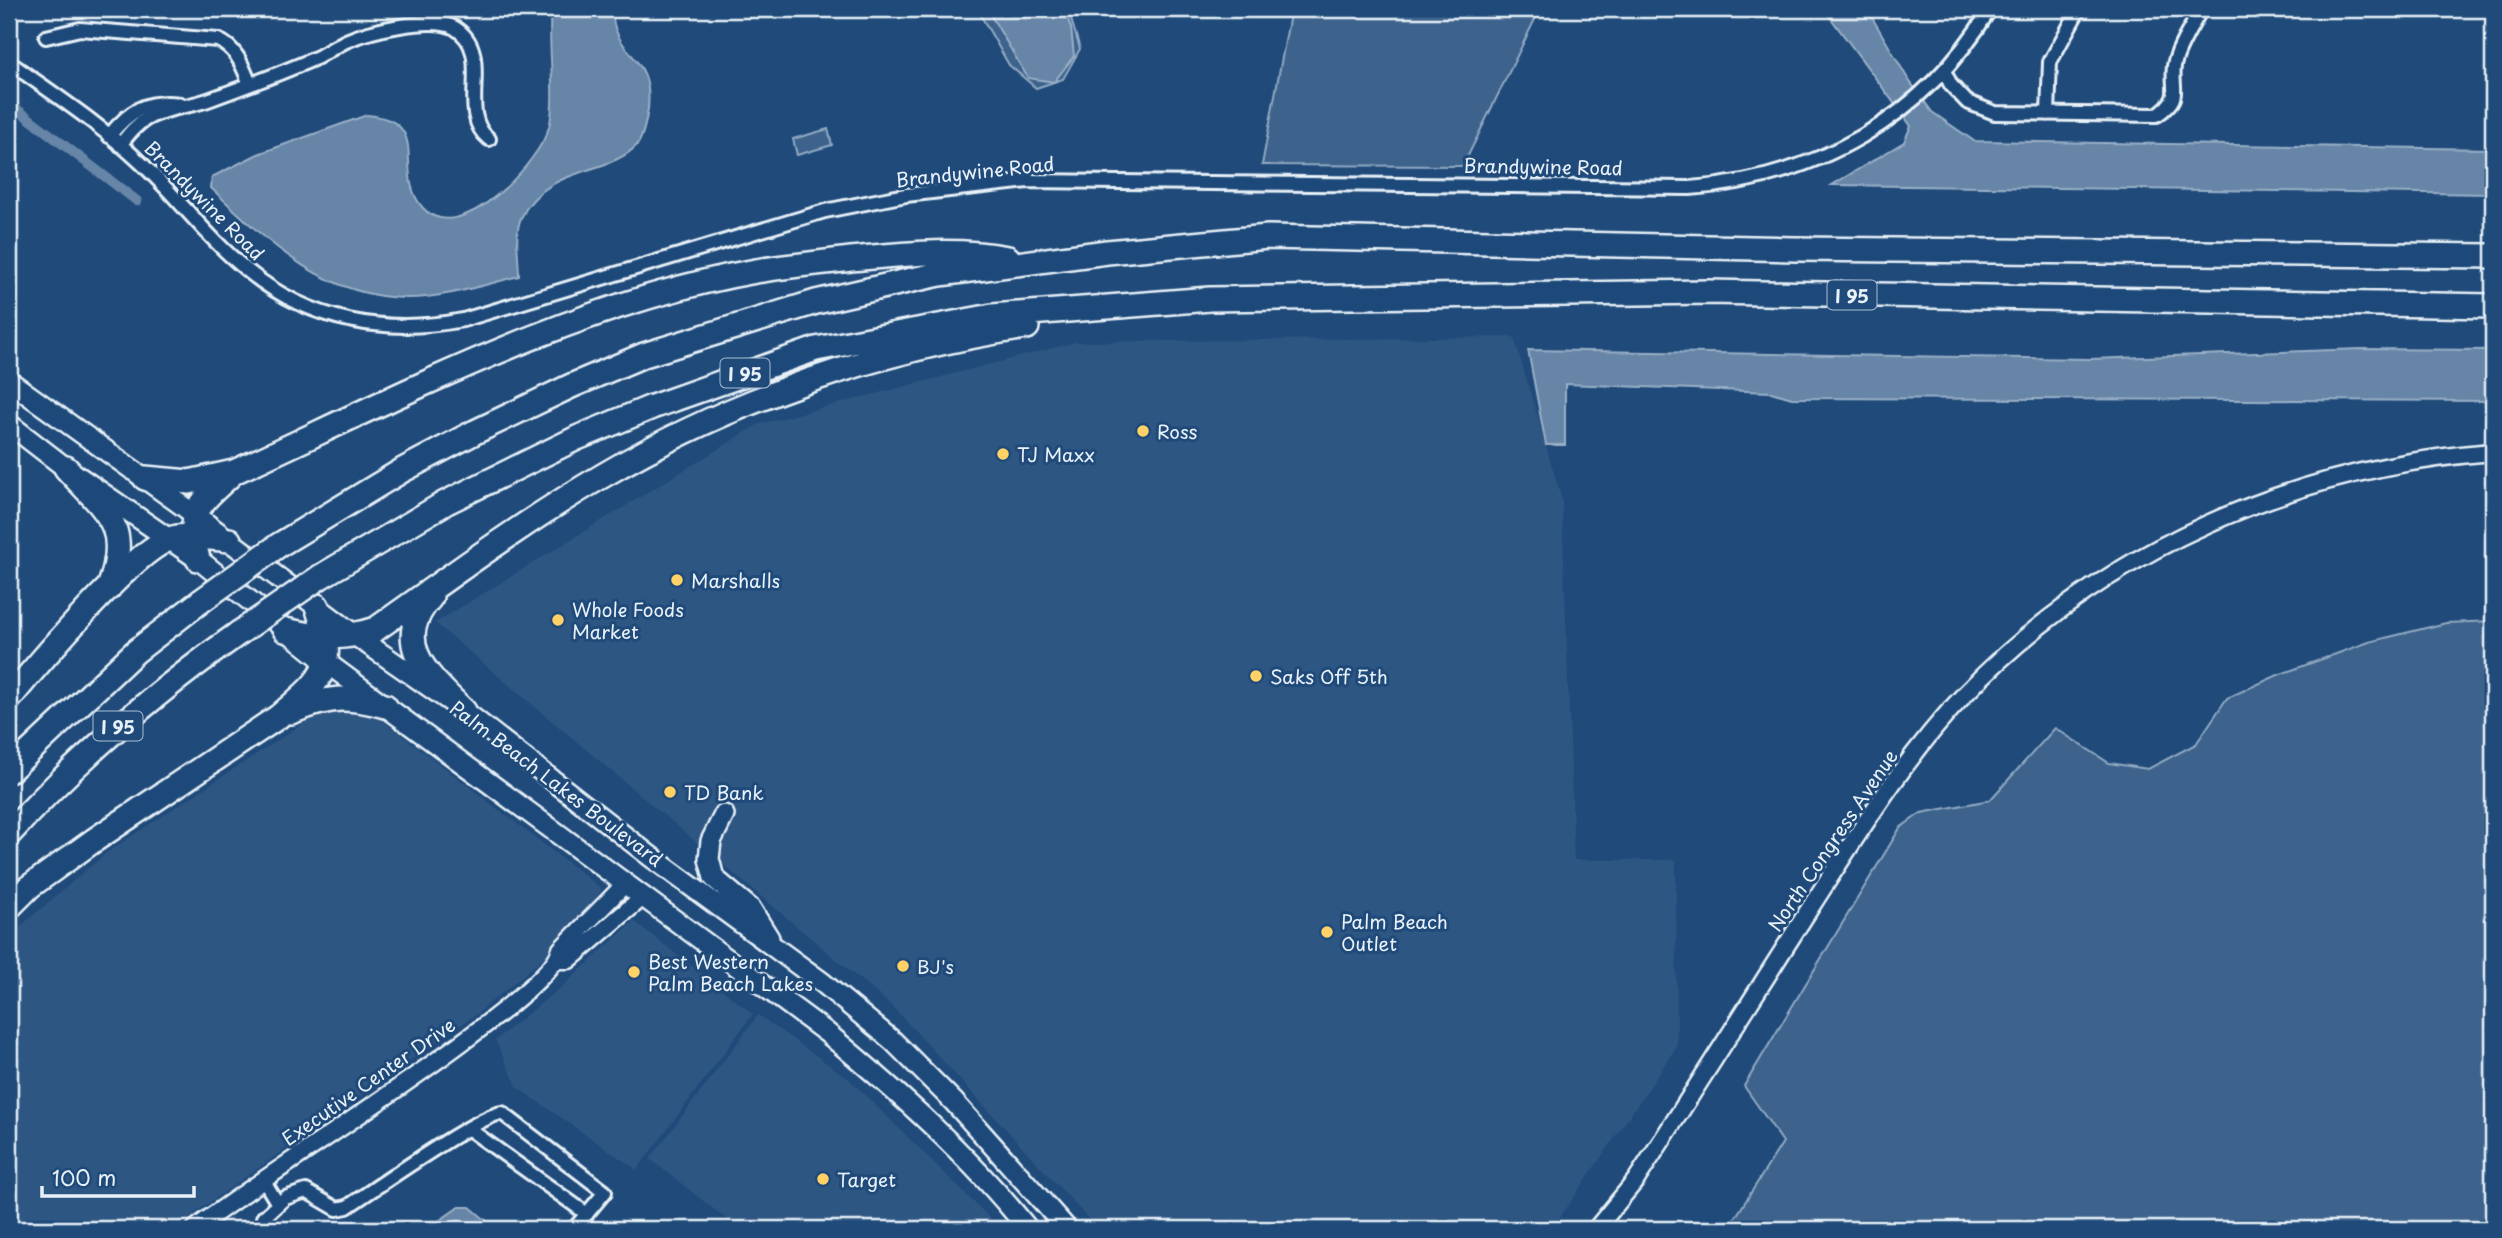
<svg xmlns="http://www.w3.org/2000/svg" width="2502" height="1238" font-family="'Playpen Sans',sans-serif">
<rect width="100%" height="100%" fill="#1f4a7a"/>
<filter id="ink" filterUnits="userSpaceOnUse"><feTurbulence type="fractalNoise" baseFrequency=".0143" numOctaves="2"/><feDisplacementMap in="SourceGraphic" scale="14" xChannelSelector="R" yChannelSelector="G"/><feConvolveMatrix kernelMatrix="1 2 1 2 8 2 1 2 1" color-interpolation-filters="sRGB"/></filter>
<g filter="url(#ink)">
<path fill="#2e5683" d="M 1514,337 L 1562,500 L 1574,860 L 1676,860 L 1677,1047 L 1552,1229 L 1098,1229 L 894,1008 L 435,623 L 759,424 L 1076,342 Z
M 352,708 L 377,716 L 602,889 L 568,937 L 478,1013 L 196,1212 L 180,1229 L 9,1229 L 9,936 L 106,853 L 319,713 Z
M 634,921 L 753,1014 L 637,1170 L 518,1088 L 495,1040 L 563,986 Z
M 758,1015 L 848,1078 L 1001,1229 L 739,1229 L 650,1159 Z"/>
<path fill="#3c628c" stroke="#92aac2" stroke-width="2" d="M 977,9 L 1068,9 L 1080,49 L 1063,79 L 1036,88 L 1009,65 Z
M 1291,9 L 1540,9 L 1463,166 L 1262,165 Z
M 828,129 L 832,145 L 797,155 L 793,139 Z
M 2493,621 L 2493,1229 L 1728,1229 L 1783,1142 L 1744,1086 L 1900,828 L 1921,813 L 1990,800 L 2055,728 L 2109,763 L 2148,769 L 2196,744 L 2227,698 L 2278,675 L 2369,642 L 2446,623 Z"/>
<path fill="#6685a7" stroke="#9ab0c7" stroke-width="2" d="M 551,9 L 612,9 C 614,60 654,51 648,109 C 646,120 644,136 637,145 C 609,176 546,165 521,218 C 514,234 519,259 519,276 C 483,285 444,298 408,298 C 324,298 268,242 211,188 L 212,177 L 258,154 L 367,115 C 435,121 391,173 423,208 C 460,249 540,161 549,127 C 557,97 547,43 551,9 Z
M 987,9 L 1064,9 L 1071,28 L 1074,56 L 1054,82 L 1028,78 Z
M 1824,9 L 1867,9 L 1908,79 L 1932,112 L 1974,141 L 2493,149 L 2493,194 L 1832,185 L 1904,142 L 1911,126 Z
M 2361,349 L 2493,350 L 2493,401 L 1792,398 L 1771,392 L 1565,384 L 1565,445 L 1546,445 L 1528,350 L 2090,359 Z
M 459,1207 L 470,1207 L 489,1223 L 489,1229 L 427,1229 Z"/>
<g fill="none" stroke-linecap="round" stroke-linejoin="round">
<path stroke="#6685a7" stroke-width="10" d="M 9,103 L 137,201"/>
<g stroke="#e8f1f8" stroke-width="18">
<path id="minor" d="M 46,37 L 80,29 L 218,40 C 237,48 243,67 250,84
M 9,62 C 53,94 100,124 140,162 C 177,196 209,240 248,271 C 310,322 386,335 463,320 L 825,211 L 906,195 L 1028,181 L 1690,188 C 1816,179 1924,118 1990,9
M 1944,71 L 1951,85 L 1967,102 L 1995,113 L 2157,115 C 2183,96 2171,92 2174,66 C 2177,48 2193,25 2201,9
M 2048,114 L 2050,62 L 2079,9
M 109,136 C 129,111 147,99 180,104
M 120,145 C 128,135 135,125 146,119 C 165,108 188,107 208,100 C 244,87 282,73 318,57 C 327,52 336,46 346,41 C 368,31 433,15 455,28 C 496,53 455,112 489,139
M 469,1129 L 587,1214
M 264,1181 L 278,1204
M 262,1229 L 263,1218 L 285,1198 L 306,1191 L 337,1209 L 347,1207 C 373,1190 479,1115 502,1113 L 605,1192 L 574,1229"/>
</g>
<g stroke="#e8f1f8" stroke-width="21">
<path id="tertiary" d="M 559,960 L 569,960 L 644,896
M 195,1229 C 253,1181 550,999 561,949 L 626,883
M 1596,1229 L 1636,1180 C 1696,1089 1753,997 1812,905 C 1859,832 1905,757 1965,694 C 2104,549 2295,467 2493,452"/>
</g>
<g stroke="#e8f1f8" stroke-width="24">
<path id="primary" d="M 9,381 L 183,506 L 356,636 L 464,711 L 650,856 L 823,983 L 893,1041 L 954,1102 L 1067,1229
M 9,424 L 66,468 L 198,559 L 327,663 L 826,1032 C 899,1093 969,1155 1028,1229
M 724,815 L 711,841 L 709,859 L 714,878 L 751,909 L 769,938"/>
</g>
<g stroke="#e8f1f8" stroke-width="28">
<path id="motorway" d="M 66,468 C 106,512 132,525 109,588
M 145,478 L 189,482 L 234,472
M 279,545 L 403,470 L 475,432 L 571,386 L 644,355 L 816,302 L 903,282 L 940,274 L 1107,252 L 1268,237 L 1796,249 L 2493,256
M 198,559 C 185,511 201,502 234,472 C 398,397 578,302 756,271 C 787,266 819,263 851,259 C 905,254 954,248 1008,258
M 320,577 L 445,503 L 577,438 L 652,407 L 816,349 L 992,316 L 1210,299 L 1708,292 L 2493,306
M 431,597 C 389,644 430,677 464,711
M 285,630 C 319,638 343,640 376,629 C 451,576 525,521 604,475 C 733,399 880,349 1027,327
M 9,699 C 37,665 134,550 170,539 C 187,533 212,539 229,540
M 291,712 C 329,697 346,695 385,706
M 9,771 L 135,652 L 201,601
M 9,834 C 78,758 156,692 239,633
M 9,907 L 29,887 L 93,841 L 278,717 C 326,676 337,669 317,606"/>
</g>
<use href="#minor" stroke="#1f4a7a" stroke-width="12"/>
<use href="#tertiary" stroke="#1f4a7a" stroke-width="16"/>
<use href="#primary" stroke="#1f4a7a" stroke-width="19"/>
<use href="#motorway" stroke="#1f4a7a" stroke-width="23"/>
<g stroke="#e8f1f8" stroke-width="28" stroke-linecap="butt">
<path id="motorway-bridge" d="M 201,601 L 279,545
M 239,633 L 320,577"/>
</g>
<use href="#motorway-bridge" stroke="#1f4a7a" stroke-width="23"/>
</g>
</g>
<g fill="#ffd166" stroke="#1f4a7a" stroke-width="2.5">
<circle cx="1143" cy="431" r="7"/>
<circle cx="1003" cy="454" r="7"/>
<circle cx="677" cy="580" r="7"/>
<circle cx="558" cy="620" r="7"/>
<circle cx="1256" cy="676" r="7"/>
<circle cx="670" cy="792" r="7"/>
<circle cx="1327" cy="932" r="7"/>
<circle cx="903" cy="966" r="7"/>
<circle cx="634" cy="972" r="7"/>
<circle cx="823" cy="1179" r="7"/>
</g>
<g text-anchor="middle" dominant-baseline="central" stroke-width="6" stroke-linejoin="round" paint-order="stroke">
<g fill="#1f4a7a" stroke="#acbfd2" stroke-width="2">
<rect x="1827.5" y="280.5" width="49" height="29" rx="5"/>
<rect x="720.5" y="358.5" width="49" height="29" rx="5"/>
<rect x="93.5" y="711.5" width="49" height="29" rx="5"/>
</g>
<g font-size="18" font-weight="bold" fill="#e8f1f8">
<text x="1852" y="295">I 95</text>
<text x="745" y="373">I 95</text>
<text x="118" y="726">I 95</text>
</g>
<g font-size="19" fill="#e8f1f8" stroke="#1f4a7a">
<text transform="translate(1543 166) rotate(1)">Brandywine Road</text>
<text transform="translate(975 171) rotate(-6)">Brandywine Road</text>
<text transform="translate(205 200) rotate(45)">Brandywine Road</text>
<text transform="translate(557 783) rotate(37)">Palm Beach Lakes Boulevard</text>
<text transform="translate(1832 840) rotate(-56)">North Congress Avenue</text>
<text transform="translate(368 1081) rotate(-35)">Executive Center Drive</text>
</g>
<g font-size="19" fill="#e8f1f8" stroke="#1f4a7a" text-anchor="start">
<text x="1157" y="431">Ross</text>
<text x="1017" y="454">TJ Maxx</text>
<text x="691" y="580">Marshalls</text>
<text x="572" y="609">Whole Foods<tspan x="572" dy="22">Market</tspan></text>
<text x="1270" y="676">Saks Off 5th</text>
<text x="684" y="792">TD Bank</text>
<text x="1341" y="921">Palm Beach<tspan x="1341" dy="22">Outlet</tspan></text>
<text x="648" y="961">Best Western<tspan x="648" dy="22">Palm Beach Lakes</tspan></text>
<text x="917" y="966">BJ's</text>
<text x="837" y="1179">Target</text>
</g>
</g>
<rect width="2502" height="1238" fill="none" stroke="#1f4a7a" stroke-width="35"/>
<rect x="18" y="18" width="2467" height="1203" fill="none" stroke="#e8f1f8" stroke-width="2.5" filter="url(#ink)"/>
<path d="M42 1186v10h152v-10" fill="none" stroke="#e8f1f8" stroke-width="3.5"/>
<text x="52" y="1186" font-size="21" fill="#e8f1f8" stroke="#1f4a7a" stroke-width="5" paint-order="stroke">100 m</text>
</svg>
